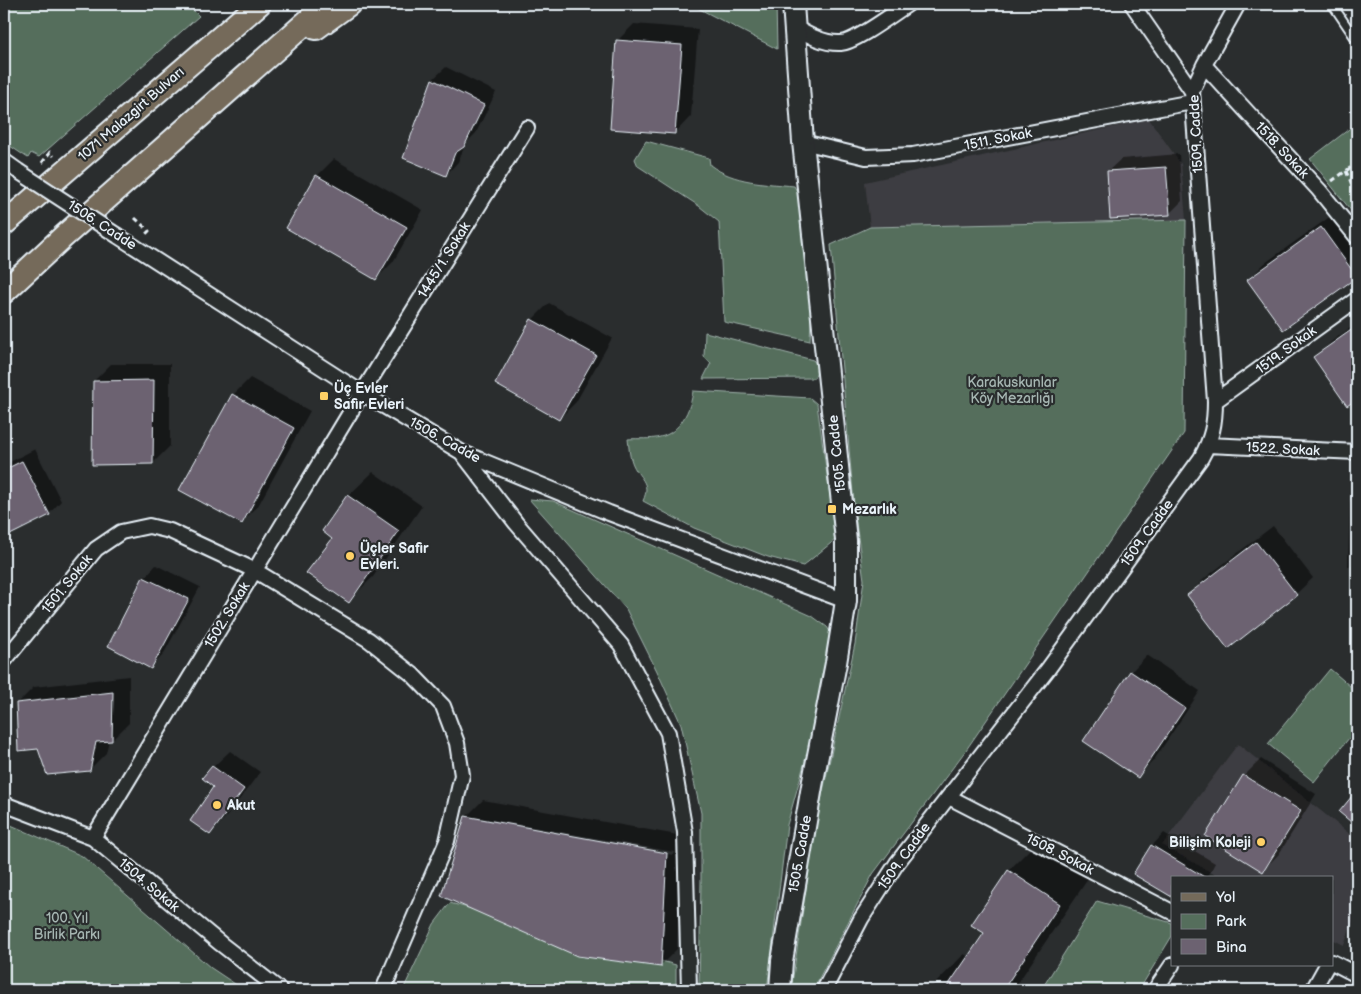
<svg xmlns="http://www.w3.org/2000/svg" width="1361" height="994" font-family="'Balsamiq Sans',sans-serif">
<rect width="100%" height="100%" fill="#2a2d2e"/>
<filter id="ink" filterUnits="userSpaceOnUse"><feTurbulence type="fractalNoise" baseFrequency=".02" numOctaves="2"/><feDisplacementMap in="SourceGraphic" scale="10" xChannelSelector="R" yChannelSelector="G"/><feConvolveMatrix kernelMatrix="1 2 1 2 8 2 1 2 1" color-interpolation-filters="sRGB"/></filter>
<g filter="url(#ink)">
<path fill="#3e3d42" d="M 1149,119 L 1181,164 L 1186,220 L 870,227 L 865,182 Z
M 1238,744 L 1357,840 L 1357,911 L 1344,945 L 1332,939 L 1332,878 L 1221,878 L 1162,845 Z"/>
<path fill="#556e5c" stroke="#9eb0aa" d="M 4,4 L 187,4 L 199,16 L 39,157 L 31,153 L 28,158 L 4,142 Z
M 690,4 L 776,4 L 777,49 Z
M 1357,123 L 1357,218 L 1310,159 Z
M 646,141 L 709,158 L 710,165 C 734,183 765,183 794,186 L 800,197 L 812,293 L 810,341 L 724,322 L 719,222 L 699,206 L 638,166 L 635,159 Z
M 1186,220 L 1184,433 L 966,750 L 873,874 L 813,990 L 791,990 L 815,828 L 855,644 L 864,580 L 855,516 L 831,245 L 870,227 Z
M 705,332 L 813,360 C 819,367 818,370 814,378 L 703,379 L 711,363 L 704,357 Z
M 693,391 L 810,398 L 817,404 L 836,539 L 803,566 L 768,557 L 694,528 L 643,501 C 652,481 638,479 632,462 C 629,455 629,446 628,439 C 639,438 650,440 660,437 C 680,433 691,409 693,391 Z
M 529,499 L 553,501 L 812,616 L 827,627 L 831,633 L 828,671 L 807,754 L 787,825 L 767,990 L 699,990 L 701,882 L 701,813 L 681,724 L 657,671 L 626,609 Z
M 1330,669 L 1357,692 L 1357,728 L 1314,782 L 1268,744 Z
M 4,822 L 82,856 L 211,968 L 244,990 L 4,990 Z
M 1097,901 L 1172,923 L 1172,936 L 1139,990 L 1041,990 Z
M 450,903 L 676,965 L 676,990 L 403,990 L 434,924 Z"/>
<path fill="#0007" fill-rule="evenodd" d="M 634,24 L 698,29 L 691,116 L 675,133 L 617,41 Z
M 446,67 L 496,92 L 476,133 L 466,143 L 458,162 L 446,175 L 405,158 L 433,79 Z
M 1179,154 L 1182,201 L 1169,214 L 1108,171 L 1121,159 Z
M 334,159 L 423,210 L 393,262 L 376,279 L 317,176 Z
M 1338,211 L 1357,238 L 1357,274 L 1356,276 L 1248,280 L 1265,263 Z
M 549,303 L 612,338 L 576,402 L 559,419 L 532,320 Z
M 1357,323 L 1357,397 L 1348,404 L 1315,358 L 1332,341 Z
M 111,364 L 170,364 L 170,446 L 153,463 L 94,381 Z
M 250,378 L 310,411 L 258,506 L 241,523 L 233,395 Z
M 35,449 L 61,501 L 49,514 L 4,536 L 4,465 Z
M 373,472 L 422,506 L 373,577 L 348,601 L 334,539 L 324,530 L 348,496 Z
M 1357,495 L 1357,567 L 1348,566 L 1350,502 Z
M 1273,526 L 1313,578 L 1296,594 L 1188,595 L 1205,578 Z
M 156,565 L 200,587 L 163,655 L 151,667 L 144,578 Z
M 1147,655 L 1200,691 L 1154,760 L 1138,776 L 1131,672 Z
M 129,676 L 129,723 L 112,740 L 109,740 L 106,753 L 89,770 L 39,748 L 17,704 L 34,687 Z
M 230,751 L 260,772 L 227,816 L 210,833 L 214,787 L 213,767 Z
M 1261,759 L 1316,794 L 1279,854 L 1263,870 L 1244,776 Z
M 483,800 L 683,836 L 677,949 L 661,965 L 466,817 ZM 475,817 L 674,852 L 673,855 L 475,819 Z
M 1164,833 L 1215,863 L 1207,878 L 1172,878 L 1172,896 L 1135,874 L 1152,846 Z
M 1043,836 L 1094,870 L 1013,990 L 929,990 L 964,954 L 969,957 L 985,932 L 1009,870 Z"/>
<path fill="#6c6271" stroke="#e8f1f8" d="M 616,40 L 682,45 L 675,134 L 610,129 Z
M 432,79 L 484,105 L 464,147 L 455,153 L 446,176 L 403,158 Z
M 1166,167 L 1170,215 L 1110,219 L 1107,171 Z
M 316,175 L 407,227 L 376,280 L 286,228 Z
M 1321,227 L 1357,277 L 1283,330 L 1247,280 Z
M 531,319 L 596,355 L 559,420 L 495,384 Z
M 1357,326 L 1357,399 L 1347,406 L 1313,357 Z
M 154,380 L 153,464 L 92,465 L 93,381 Z
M 232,394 L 294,428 L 242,524 L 179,490 Z
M 22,461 L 50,515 L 4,538 L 4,470 Z
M 347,495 L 399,531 L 349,603 L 306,573 L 332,539 L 322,531 Z
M 1256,542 L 1297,595 L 1228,649 L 1187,595 Z
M 143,577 L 189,599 L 151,669 L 108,646 Z
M 1130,671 L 1185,708 L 1138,778 L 1083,741 Z
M 113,692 L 112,741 L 96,742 L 90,771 L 47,775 L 38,749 L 18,751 L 16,703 Z
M 212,766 L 244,789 L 210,835 L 190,821 L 213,787 L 202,778 Z
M 1243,775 L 1301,811 L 1263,872 L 1205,836 Z
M 1357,790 L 1357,827 L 1339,812 Z
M 465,816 L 667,853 L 661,967 L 577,956 L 441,896 Z
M 1151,845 L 1206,878 L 1172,878 L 1172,897 L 1133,874 Z
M 1008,870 L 1060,904 L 1003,990 L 945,990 L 984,933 L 971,925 Z"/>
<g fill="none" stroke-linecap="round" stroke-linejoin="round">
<g stroke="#e8f1f8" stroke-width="11">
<path id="lane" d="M 1332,4 L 1357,41"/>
</g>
<g stroke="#e8f1f8" stroke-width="18">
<path id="street" d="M 1132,4 L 1192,91
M 794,27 C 808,35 824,44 841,43 C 856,42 894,13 908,4
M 1204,65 L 1319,190 L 1357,237
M 803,142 L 866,157 L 913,155 L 1192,102
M 4,161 L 18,171
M 118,236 L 362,393 L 461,452 L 609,513 L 846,601
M 1215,401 L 1357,299
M 1208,445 L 1357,452
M 462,453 L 516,523 L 621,645 L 668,733 L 685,832 L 689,990
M 4,661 L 96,549 L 121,532 L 149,526 L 170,531 L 254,570 L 369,640 L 413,675 L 443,706 L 457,743 L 462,775 L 447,841 L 383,990
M 949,797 L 1172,912
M 4,804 L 93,838 L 221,944 L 280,990
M 93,838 L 362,393 L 527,128
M 1332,962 L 1357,975
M 824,990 L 861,919 L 897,863 L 1048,669 L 1201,458 C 1212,438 1215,424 1215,401 L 1192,91 L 1204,65 L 1238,4
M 1155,990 L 1172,965
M 1313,990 L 1327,965"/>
</g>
<g stroke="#e8f1f8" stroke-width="24">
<path id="secondary" d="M 780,990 L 782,961 L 812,786 L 836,663 L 846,601 L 846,540 L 803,142 L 793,4"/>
</g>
<g stroke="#e8f1f8" stroke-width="26">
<path id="primary" d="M 316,28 L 349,4
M 4,224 L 259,4
M 4,292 L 63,237 L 327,4"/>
</g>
<path stroke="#e8f1f8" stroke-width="3" stroke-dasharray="5 4" stroke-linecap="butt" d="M 42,163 L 50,152 L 54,156
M 1346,171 L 1357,196
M 1332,181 L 1357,163
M 135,218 L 149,231 L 145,235"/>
<use href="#lane" stroke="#2a2d2e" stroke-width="7"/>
<use href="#street" stroke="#2a2d2e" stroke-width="14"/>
<use href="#secondary" stroke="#2a2d2e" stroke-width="20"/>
<use href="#primary" stroke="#746a5a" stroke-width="22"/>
<g stroke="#e8f1f8" stroke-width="18" stroke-linecap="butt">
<path id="street-bridge" d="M 18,171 L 118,236"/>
</g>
<use href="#street-bridge" stroke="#2a2d2e" stroke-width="14"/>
</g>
</g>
<g fill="#ffd166" stroke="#2a2d2e" stroke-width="2">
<rect x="319" y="391" width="10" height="10" rx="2.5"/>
<rect x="827" y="504" width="10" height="10" rx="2.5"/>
<circle cx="350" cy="556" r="5"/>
<circle cx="217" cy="805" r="5"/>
<circle cx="1261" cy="842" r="5"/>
</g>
<g text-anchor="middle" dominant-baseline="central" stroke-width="4.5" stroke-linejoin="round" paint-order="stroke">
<g font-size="14" fill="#e8f1f8" stroke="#2a2d2e">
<text transform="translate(131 114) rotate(-41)">1071 Malazgirt Bulvarı</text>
<text transform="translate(1196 134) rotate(-93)">1509. Cadde</text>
<text transform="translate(998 139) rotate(-11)">1511. Sokak</text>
<text transform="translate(1282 150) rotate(47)">1518. Sokak</text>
<text transform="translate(102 225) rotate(33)">1506. Cadde</text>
<text transform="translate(444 260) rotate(-58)">1445/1. Sokak</text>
<text transform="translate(1286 350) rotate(-36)">1519. Sokak</text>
<text transform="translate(445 440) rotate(29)">1506. Cadde</text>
<text transform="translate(1283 449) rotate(3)">1522. Sokak</text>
<text transform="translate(837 454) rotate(-96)">1505. Cadde</text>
<text transform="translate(1147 533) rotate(-54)">1509. Cadde</text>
<text transform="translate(67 584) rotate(-51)">1501. Sokak</text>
<text transform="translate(227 615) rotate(-59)">1502. Sokak</text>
<text transform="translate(800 854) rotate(-80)">1505. Cadde</text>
<text transform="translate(1060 854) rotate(27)">1508. Sokak</text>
<text transform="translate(904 856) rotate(-54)">1509. Cadde</text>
<text transform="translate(149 885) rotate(40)">1504. Sokak</text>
</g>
<g font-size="14" fill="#a6b6b2" stroke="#2a2d2e">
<text x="1012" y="382">Karakuskunlar<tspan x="1012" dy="16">Köy Mezarlığı</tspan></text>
<text x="67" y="918">100. Yıl<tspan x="67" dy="16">Birlik Parkı</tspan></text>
</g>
<g font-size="14" font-weight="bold" fill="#e8f1f8" stroke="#2a2d2e" text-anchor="start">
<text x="334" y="388">Üç Evler<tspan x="334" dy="16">Safir Evleri</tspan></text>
<text x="842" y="509">Mezarlık</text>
<text x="360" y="548">Üçler Safir<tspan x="360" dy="16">Evleri.</tspan></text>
<text x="227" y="805">Akut</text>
<text x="1251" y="842" text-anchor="end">Bilişim Koleji</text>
</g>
</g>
<rect width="1361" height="994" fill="none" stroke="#2a2d2e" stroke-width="20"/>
<rect x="10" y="10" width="1341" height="974" fill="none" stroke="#e8f1f8" stroke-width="2" filter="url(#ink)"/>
<rect x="1171" y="876" width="162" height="90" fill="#2a2d2e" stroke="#767b7f"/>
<rect x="1181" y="893" width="25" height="8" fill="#746a5a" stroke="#767b7f"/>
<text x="1216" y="902" font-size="15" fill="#e8f1f8">Yol</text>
<rect x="1181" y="914" width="25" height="15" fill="#556e5c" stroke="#767b7f"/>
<text x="1216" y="926" font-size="15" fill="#e8f1f8">Park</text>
<rect x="1181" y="939" width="25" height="15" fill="#6c6271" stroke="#767b7f"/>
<text x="1216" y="952" font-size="15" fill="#e8f1f8">Bina</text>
</svg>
